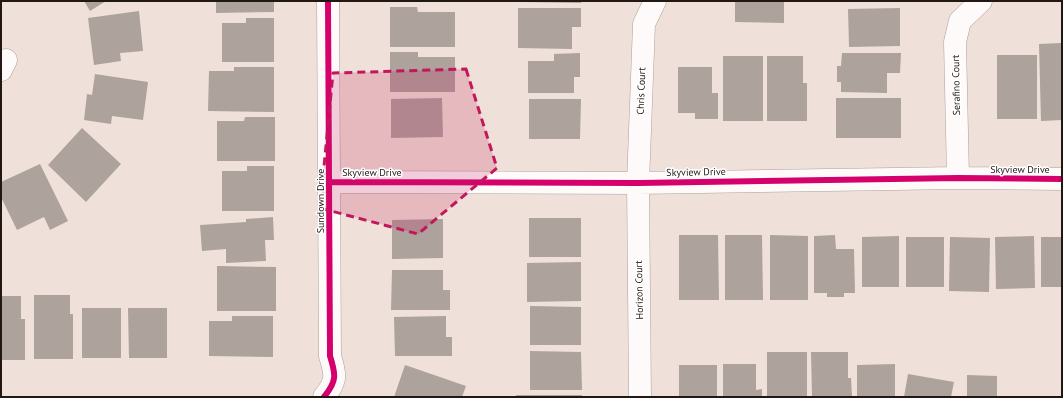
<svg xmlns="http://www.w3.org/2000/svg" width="1063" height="398" font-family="'PT Sans',sans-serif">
<rect width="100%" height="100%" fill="#efe1d9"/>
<path fill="#ada29c" d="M 84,1 L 106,1 L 90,11 Z
M 216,1 L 274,1 L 274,12 L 216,13 Z
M 523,1 L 581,1 L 581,3 L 523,2 Z
M 735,1 L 784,1 L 784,23 L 735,22 Z
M 390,7 L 417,7 L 418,12 L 455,12 L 455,47 L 390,47 Z
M 518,8 L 581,8 L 581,27 L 572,27 L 572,49 L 518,48 Z
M 900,8 L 900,46 L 849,47 L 848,9 Z
M 139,11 L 143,51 L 120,53 L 121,61 L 94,65 L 88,18 Z
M 246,18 L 274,18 L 274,62 L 222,62 L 222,23 L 246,23 Z
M 1062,43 L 1062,120 L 1041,121 L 1039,44 Z
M 390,52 L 418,52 L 418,57 L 455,57 L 455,92 L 390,92 Z
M 580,53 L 580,77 L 574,77 L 574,93 L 528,93 L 528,61 L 554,61 L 554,54 Z
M 842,53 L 901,53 L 900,73 L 887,73 L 887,93 L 841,92 L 841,82 L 837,82 L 837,66 L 841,66 Z
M 997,55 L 1037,55 L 1037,119 L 997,119 Z
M 723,56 L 763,56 L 763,121 L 723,121 Z
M 767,56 L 803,56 L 803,83 L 807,83 L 807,121 L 767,121 Z
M 234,67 L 274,67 L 274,112 L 208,111 L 209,71 L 234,71 Z
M 678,67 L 712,67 L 712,93 L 718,93 L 718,119 L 695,119 L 695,113 L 678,113 Z
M 95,74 L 148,82 L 143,120 L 112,116 L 111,124 L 84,120 L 87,94 L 92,95 Z
M 442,98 L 443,137 L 391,138 L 391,99 Z
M 836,98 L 901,98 L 901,138 L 836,138 Z
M 529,99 L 581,99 L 580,139 L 529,139 Z
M 245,117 L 275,117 L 275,161 L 217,161 L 217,121 L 244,121 Z
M 82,128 L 121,164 L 86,202 L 48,165 Z
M 40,164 L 68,221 L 50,230 L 44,217 L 17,230 L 1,197 L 1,182 Z
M 247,166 L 274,166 L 274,211 L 222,211 L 222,171 L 247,171 Z
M 273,217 L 274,240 L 265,240 L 266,261 L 226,263 L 226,249 L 202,251 L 200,225 L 246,222 L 246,219 Z
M 529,218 L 581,218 L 581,257 L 529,257 Z
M 443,219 L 443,258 L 392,259 L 392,220 Z
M 679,235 L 718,235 L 719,300 L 679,300 Z
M 725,235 L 762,235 L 763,300 L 725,300 Z
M 770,235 L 808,236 L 808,300 L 770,300 Z
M 835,235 L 836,249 L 854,249 L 855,293 L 844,293 L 844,297 L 827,297 L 827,293 L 814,293 L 814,236 Z
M 899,236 L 899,287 L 862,287 L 862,237 Z
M 1034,236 L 1035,288 L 996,289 L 995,237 Z
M 906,237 L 944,237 L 944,287 L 906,287 Z
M 950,237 L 990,238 L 989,292 L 949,291 Z
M 1041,237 L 1062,237 L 1062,287 L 1041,287 Z
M 581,262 L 581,301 L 527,302 L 527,263 Z
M 217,266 L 276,267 L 276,311 L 217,311 Z
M 392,270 L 443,270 L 443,290 L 450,290 L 450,310 L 391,310 Z
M 34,295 L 70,295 L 70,314 L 73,314 L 73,359 L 34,359 Z
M 1,296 L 21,296 L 21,319 L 25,319 L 25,360 L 1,360 Z
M 530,306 L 581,307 L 581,345 L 530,345 Z
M 82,308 L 121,308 L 121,358 L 82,358 Z
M 128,308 L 167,308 L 167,358 L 129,358 Z
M 232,316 L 273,316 L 273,357 L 209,356 L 209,321 L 232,321 Z
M 446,316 L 446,337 L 452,337 L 452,356 L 395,356 L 394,317 Z
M 530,351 L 581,352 L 582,390 L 530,390 Z
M 767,352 L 807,352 L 807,397 L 767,397 Z
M 811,352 L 848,352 L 848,378 L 851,378 L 852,397 L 812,397 Z
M 723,364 L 756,364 L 756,390 L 762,389 L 762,397 L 723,397 Z
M 895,364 L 895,397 L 857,397 L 857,365 Z
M 405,365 L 466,386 L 462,397 L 394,397 Z
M 679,365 L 717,365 L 717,397 L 679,397 Z
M 908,374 L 954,382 L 951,397 L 904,397 Z
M 967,375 L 997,376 L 997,397 L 967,397 Z
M 516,395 L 582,395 L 582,397 L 516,397 Z"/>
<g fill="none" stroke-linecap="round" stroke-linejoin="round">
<g stroke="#aba19a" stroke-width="23">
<path id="minor" d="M 1,70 L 6,60
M 958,178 L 955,42 L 960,21 L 981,1
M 330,182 L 638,183 L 958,178 L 1062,179
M 324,397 C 337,381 336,375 330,356 L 328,1
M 640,397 L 638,183 L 644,24 L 655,1"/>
</g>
<use href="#minor" stroke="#fdfaf9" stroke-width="22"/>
<g stroke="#fff" stroke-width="8">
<path id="cycleway" d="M 330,182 L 638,183 L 958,178 L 1062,179
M 324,397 C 337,381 336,375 330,356 L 328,1"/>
</g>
<use href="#cycleway" stroke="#d6006c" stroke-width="6"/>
</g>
<path fill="#c2185b" fill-opacity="0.2" stroke="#c2185b" stroke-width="3" stroke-dasharray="8 5" stroke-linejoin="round" d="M 466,69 L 497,168 L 418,234 L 320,208 L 333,73 Z"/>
<g text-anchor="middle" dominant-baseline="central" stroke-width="3" stroke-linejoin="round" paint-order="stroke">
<g font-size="10" fill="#211813" stroke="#fff">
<text transform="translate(956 85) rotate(-91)">Serafino Court</text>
<text transform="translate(641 91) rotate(-88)">Chris Court</text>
<text x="1020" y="169">Skyview Drive</text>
<text x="372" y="172">Skyview Drive</text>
<text transform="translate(696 172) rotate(-1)">Skyview Drive</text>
<text transform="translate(320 201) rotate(-90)">Sundown Drive</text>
<text transform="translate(639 290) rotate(-91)">Horizon Court</text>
</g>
</g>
<rect width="1063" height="398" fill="none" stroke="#211813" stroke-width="4"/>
</svg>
